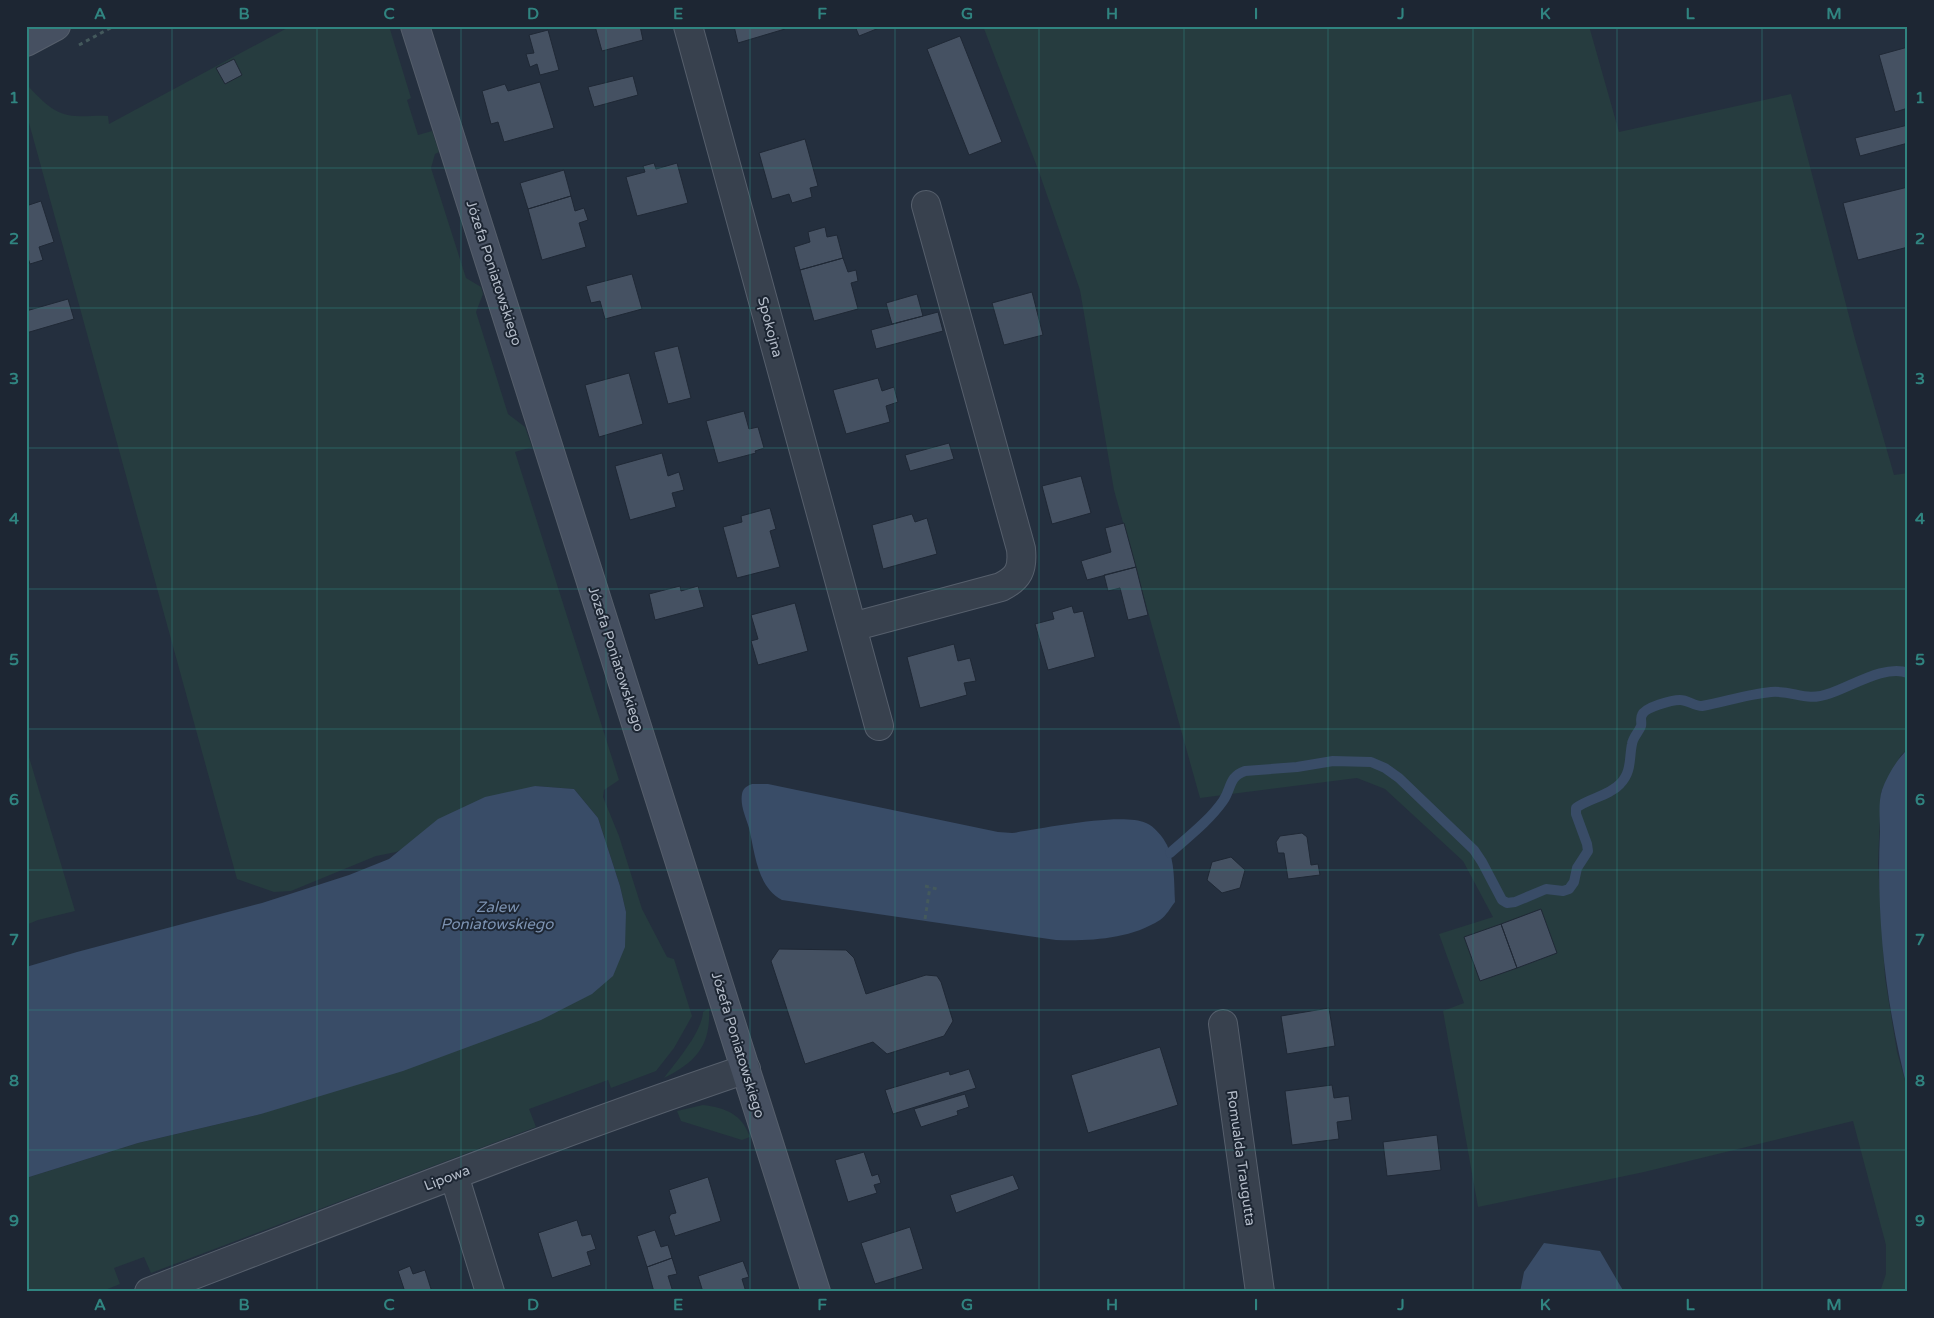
<svg xmlns="http://www.w3.org/2000/svg" width="1934" height="1318" font-family="'Varela Round',sans-serif">
<rect width="100%" height="100%" fill="#242f3e"/>
<path fill="#263c3f" d="M 291,26 L 389,26 L 411,98 L 407,100 L 418,135 L 432,131 L 439,152 L 435,154 L 431,168 L 466,278 L 481,287 L 483,294 L 476,312 L 508,414 L 525,427 L 532,447 L 515,452 L 619,780 L 604,790 L 603,797 L 619,836 L 642,909 L 667,957 L 674,959 L 692,1016 L 674,1048 L 656,1071 L 611,1088 L 608,1080 L 529,1109 L 536,1127 L 151,1273 L 144,1257 L 114,1268 L 120,1284 L 100,1292 L 26,1292 L 26,1178 L 138,1143 L 261,1114 L 626,912 L 620,886 L 598,818 L 574,789 L 535,786 L 396,852 L 376,856 L 291,891 L 274,892 L 237,879 L 26,112 L 26,84 C 41,99 53,115 76,116 C 86,117 97,115 108,116 L 109,124 Z
M 983,26 L 1589,26 L 1619,132 L 1791,94 L 1855,339 L 1894,475 L 1908,473 L 1908,749 L 1901,755 L 1881,792 L 1878,863 L 1885,978 L 1897,1052 L 1908,1091 L 1908,1292 L 1880,1292 L 1886,1274 L 1886,1245 L 1853,1121 L 1644,1172 L 1478,1207 L 1443,1011 L 1464,1003 L 1439,934 L 1493,917 L 1463,861 L 1385,789 L 1357,778 L 1200,798 L 1114,490 L 1080,290 L 1039,172 Z
M 26,747 L 75,911 L 38,920 L 26,925 Z
M 709,1008 C 711,1046 696,1062 664,1078 C 676,1062 702,1032 703,1012 Z
M 703,1105 C 726,1108 742,1114 750,1137 L 742,1140 L 681,1121 L 677,1111 Z"/>
<path fill="#394c67" d="M 1908,749 L 1908,1091 C 1886,1007 1876,919 1880,832 C 1880,820 1878,802 1882,790 C 1887,776 1897,759 1908,749 Z
M 752,784 L 768,784 L 998,832 L 1012,833 C 1042,829 1120,812 1146,823 C 1154,826 1163,837 1167,845 C 1175,862 1174,883 1175,902 C 1171,907 1166,916 1160,920 C 1130,939 1092,941 1056,940 L 782,900 C 757,887 755,853 749,828 C 746,817 740,806 742,794 C 743,788 747,786 752,784 Z
M 535,786 L 574,789 L 598,818 L 620,886 L 626,912 L 625,947 L 613,976 L 592,994 L 541,1020 L 403,1071 L 261,1114 L 138,1143 L 26,1178 L 26,967 L 77,952 L 262,903 L 349,875 L 389,859 L 438,819 L 485,797 Z
M 1544,1243 L 1600,1251 L 1624,1292 L 1520,1292 L 1524,1272 Z"/>
<g fill="none" stroke-linecap="round" stroke-linejoin="round">
<path stroke="#394c67" stroke-width="10" d="M 1170,853 C 1188,837 1209,821 1223,801 C 1232,788 1228,777 1245,771 L 1297,767 L 1333,761 L 1371,762 L 1385,768 L 1399,778 L 1474,850 L 1482,862 L 1502,900 L 1507,903 L 1515,902 L 1546,889 L 1563,891 L 1569,889 L 1574,882 L 1577,868 L 1588,851 L 1587,844 L 1576,814 L 1576,808 C 1589,798 1609,796 1620,784 C 1632,772 1629,758 1632,744 C 1633,737 1639,732 1641,726 C 1642,723 1640,718 1642,715 C 1645,707 1672,700 1680,700 C 1688,700 1694,706 1702,706 C 1725,702 1748,694 1771,692 C 1795,690 1804,703 1831,693 C 1852,686 1886,664 1908,673"/>
</g>
<path fill="#455162" stroke="#1f2835" d="M 595,26 L 640,26 L 643,40 L 602,51 Z
M 734,26 L 784,26 L 785,29 L 738,43 Z
M 855,26 L 884,26 L 859,36 Z
M 548,30 L 559,70 L 540,75 L 537,64 L 530,67 L 526,54 L 534,53 L 529,35 Z
M 960,36 L 1002,142 L 969,155 L 927,49 Z
M 1908,47 L 1908,108 L 1895,112 L 1879,55 Z
M 234,59 L 242,75 L 225,84 L 216,68 Z
M 633,76 L 638,95 L 594,107 L 588,87 Z
M 540,82 L 554,128 L 504,142 L 498,122 L 491,124 L 482,91 L 505,84 L 508,91 Z
M 1908,125 L 1908,143 L 1860,156 L 1855,138 Z
M 805,139 L 818,186 L 810,188 L 812,197 L 792,203 L 789,194 L 772,199 L 759,153 Z
M 654,163 L 656,169 L 677,163 L 688,203 L 637,216 L 626,177 L 645,172 L 643,166 Z
M 564,170 L 571,196 L 528,209 L 520,183 Z
M 1908,187 L 1908,247 L 1858,260 L 1843,203 Z
M 571,196 L 575,211 L 584,208 L 588,220 L 579,223 L 586,247 L 542,260 L 528,209 Z
M 41,201 L 54,242 L 39,247 L 43,260 L 30,264 L 26,252 L 26,206 Z
M 825,227 L 827,237 L 837,235 L 843,258 L 800,270 L 794,247 L 810,242 L 808,232 Z
M 843,258 L 848,272 L 856,270 L 858,281 L 851,283 L 858,309 L 814,321 L 800,270 Z
M 632,274 L 642,309 L 605,319 L 600,301 L 591,303 L 586,286 Z
M 1032,292 L 1043,335 L 1004,345 L 992,303 Z
M 917,294 L 923,316 L 892,324 L 886,303 Z
M 68,299 L 74,319 L 26,333 L 26,311 Z
M 938,312 L 943,331 L 876,349 L 871,330 Z
M 678,346 L 691,398 L 668,404 L 654,352 Z
M 629,373 L 643,424 L 599,437 L 585,385 Z
M 878,378 L 882,391 L 894,387 L 898,402 L 886,406 L 890,422 L 846,434 L 833,390 Z
M 744,411 L 749,429 L 758,427 L 764,448 L 755,451 L 756,453 L 718,463 L 706,421 Z
M 949,443 L 954,459 L 910,471 L 905,455 Z
M 662,453 L 668,476 L 679,472 L 684,490 L 672,493 L 676,507 L 630,520 L 615,466 Z
M 1081,476 L 1091,513 L 1052,524 L 1042,486 Z
M 770,508 L 776,529 L 770,531 L 780,567 L 737,578 L 723,527 L 742,522 L 741,516 Z
M 912,514 L 915,522 L 927,518 L 937,554 L 883,569 L 872,525 Z
M 1124,523 L 1136,567 L 1087,580 L 1081,561 L 1111,552 L 1105,528 Z
M 1136,567 L 1148,615 L 1128,620 L 1120,588 L 1108,591 L 1104,575 Z
M 680,586 L 681,591 L 698,586 L 704,607 L 655,620 L 649,594 Z
M 795,603 L 808,651 L 758,665 L 751,641 L 758,639 L 751,615 Z
M 1072,606 L 1074,613 L 1083,611 L 1095,657 L 1048,670 L 1035,624 L 1054,619 L 1052,612 Z
M 954,644 L 958,661 L 970,658 L 976,681 L 964,683 L 967,695 L 920,708 L 907,657 Z
M 1302,833 L 1307,837 L 1311,865 L 1318,864 L 1320,875 L 1288,879 L 1284,853 L 1278,853 L 1276,842 L 1280,836 Z
M 1231,857 L 1245,870 L 1240,888 L 1222,893 L 1207,880 L 1212,862 Z
M 1541,909 L 1557,953 L 1517,968 L 1501,924 Z
M 1501,924 L 1517,968 L 1480,981 L 1464,937 Z
M 779,949 L 846,950 L 854,958 L 866,994 L 926,975 L 937,976 L 941,982 L 953,1021 L 944,1036 L 887,1054 L 873,1042 L 805,1064 L 771,961 Z
M 1329,1008 L 1335,1046 L 1287,1054 L 1281,1016 Z
M 1160,1047 L 1178,1105 L 1088,1133 L 1071,1075 Z
M 969,1069 L 976,1088 L 893,1114 L 885,1090 L 949,1071 L 950,1075 Z
M 1332,1085 L 1334,1098 L 1349,1096 L 1352,1120 L 1337,1122 L 1339,1139 L 1292,1145 L 1285,1091 Z
M 965,1094 L 969,1107 L 957,1111 L 958,1115 L 921,1127 L 914,1109 Z
M 1437,1135 L 1441,1170 L 1387,1176 L 1383,1142 Z
M 864,1152 L 872,1176 L 878,1174 L 881,1183 L 874,1185 L 877,1193 L 848,1202 L 835,1160 Z
M 1013,1175 L 1019,1189 L 956,1213 L 950,1195 Z
M 708,1177 L 721,1221 L 675,1236 L 669,1217 L 671,1214 L 676,1213 L 669,1190 Z
M 577,1220 L 582,1236 L 591,1234 L 596,1249 L 587,1252 L 591,1265 L 552,1278 L 538,1233 Z
M 910,1227 L 923,1269 L 875,1284 L 861,1243 Z
M 655,1230 L 661,1247 L 668,1245 L 672,1258 L 647,1267 L 637,1236 Z
M 672,1258 L 677,1274 L 668,1276 L 673,1292 L 654,1292 L 647,1267 Z
M 743,1261 L 749,1277 L 742,1279 L 746,1292 L 703,1292 L 698,1276 Z
M 410,1266 L 413,1274 L 425,1270 L 432,1292 L 395,1292 L 404,1289 L 398,1271 Z"/>
<g fill="none" stroke-linecap="round" stroke-linejoin="round">
<g stroke="#565f6c" stroke-width="30">
<path id="street" d="M 688,26 L 879,726
M 852,627 L 1001,587 C 1019,578 1023,569 1021,549 L 926,205
M 1223,1024 L 1260,1292
M 454,1175 L 490,1292
M 149,1292 C 348,1216 545,1137 746,1069"/>
</g>
<g stroke="#565f6c" stroke-width="30">
<path id="secondary" d="M 415,26 L 816,1292
M 26,42 L 56,26"/>
</g>
<path stroke="#44595c" stroke-width="3" stroke-dasharray="4 4" stroke-linecap="butt" d="M 79,45 L 114,26
M 925,886 L 937,889
M 925,919 L 930,887"/>
<use href="#street" stroke="#38414e" stroke-width="28"/>
<use href="#secondary" stroke="#465061" stroke-width="28"/>
</g>
<path fill="none" stroke="#308480" stroke-width="1" stroke-opacity="0.55" d="M 172,26 L 172,1292M 317,26 L 317,1292M 461,26 L 461,1292M 606,26 L 606,1292M 750,26 L 750,1292M 895,26 L 895,1292M 1039,26 L 1039,1292M 1184,26 L 1184,1292M 1328,26 L 1328,1292M 1473,26 L 1473,1292M 1617,26 L 1617,1292M 1762,26 L 1762,1292M 26,168 L 1908,168M 26,308 L 1908,308M 26,448 L 1908,448M 26,589 L 1908,589M 26,729 L 1908,729M 26,870 L 1908,870M 26,1010 L 1908,1010M 26,1150 L 1908,1150"/>
<g text-anchor="middle" dominant-baseline="central" stroke-width="4" stroke-linejoin="round" paint-order="stroke">
<g font-size="14" fill="#b4bcc9" stroke="#1d2633">
<text transform="translate(494 273) rotate(72)">Józefa Poniatowskiego</text>
<text transform="translate(770 327) rotate(75)">Spokojna</text>
<text transform="translate(616 659) rotate(72)">Józefa Poniatowskiego</text>
<text transform="translate(738 1045) rotate(73)">Józefa Poniatowskiego</text>
<text transform="translate(1241 1158) rotate(82)">Romualda Traugutta</text>
<text transform="translate(447 1178) rotate(-21)">Lipowa</text>
</g>
<g font-size="15" font-style="italic" fill="#7c92b1" stroke="#1d2633">
<text x="497" y="907">Zalew<tspan x="497" dy="17">Poniatowskiego</tspan></text>
</g>
</g>
<rect width="1934" height="1318" fill="none" stroke="#1d2633" stroke-width="55"/>
<rect x="28" y="28" width="1878" height="1262" fill="none" stroke="#308480" stroke-width="2"/>
<g font-size="16" text-anchor="middle" font-weight="bold" fill="#308480">
<text x="100" y="19">A</text>
<text x="244" y="19">B</text>
<text x="389" y="19">C</text>
<text x="533" y="19">D</text>
<text x="678" y="19">E</text>
<text x="822" y="19">F</text>
<text x="967" y="19">G</text>
<text x="1112" y="19">H</text>
<text x="1256" y="19">I</text>
<text x="1401" y="19">J</text>
<text x="1545" y="19">K</text>
<text x="1690" y="19">L</text>
<text x="1834" y="19">M</text>
<text x="14" y="103">1</text>
<text x="1920" y="103">1</text>
<text x="14" y="244">2</text>
<text x="1920" y="244">2</text>
<text x="14" y="384">3</text>
<text x="1920" y="384">3</text>
<text x="14" y="524">4</text>
<text x="1920" y="524">4</text>
<text x="14" y="665">5</text>
<text x="1920" y="665">5</text>
<text x="14" y="805">6</text>
<text x="1920" y="805">6</text>
<text x="14" y="945">7</text>
<text x="1920" y="945">7</text>
<text x="14" y="1086">8</text>
<text x="1920" y="1086">8</text>
<text x="14" y="1226">9</text>
<text x="1920" y="1226">9</text>
<text x="100" y="1310">A</text>
<text x="244" y="1310">B</text>
<text x="389" y="1310">C</text>
<text x="533" y="1310">D</text>
<text x="678" y="1310">E</text>
<text x="822" y="1310">F</text>
<text x="967" y="1310">G</text>
<text x="1112" y="1310">H</text>
<text x="1256" y="1310">I</text>
<text x="1401" y="1310">J</text>
<text x="1545" y="1310">K</text>
<text x="1690" y="1310">L</text>
<text x="1834" y="1310">M</text>
</g>
</svg>
